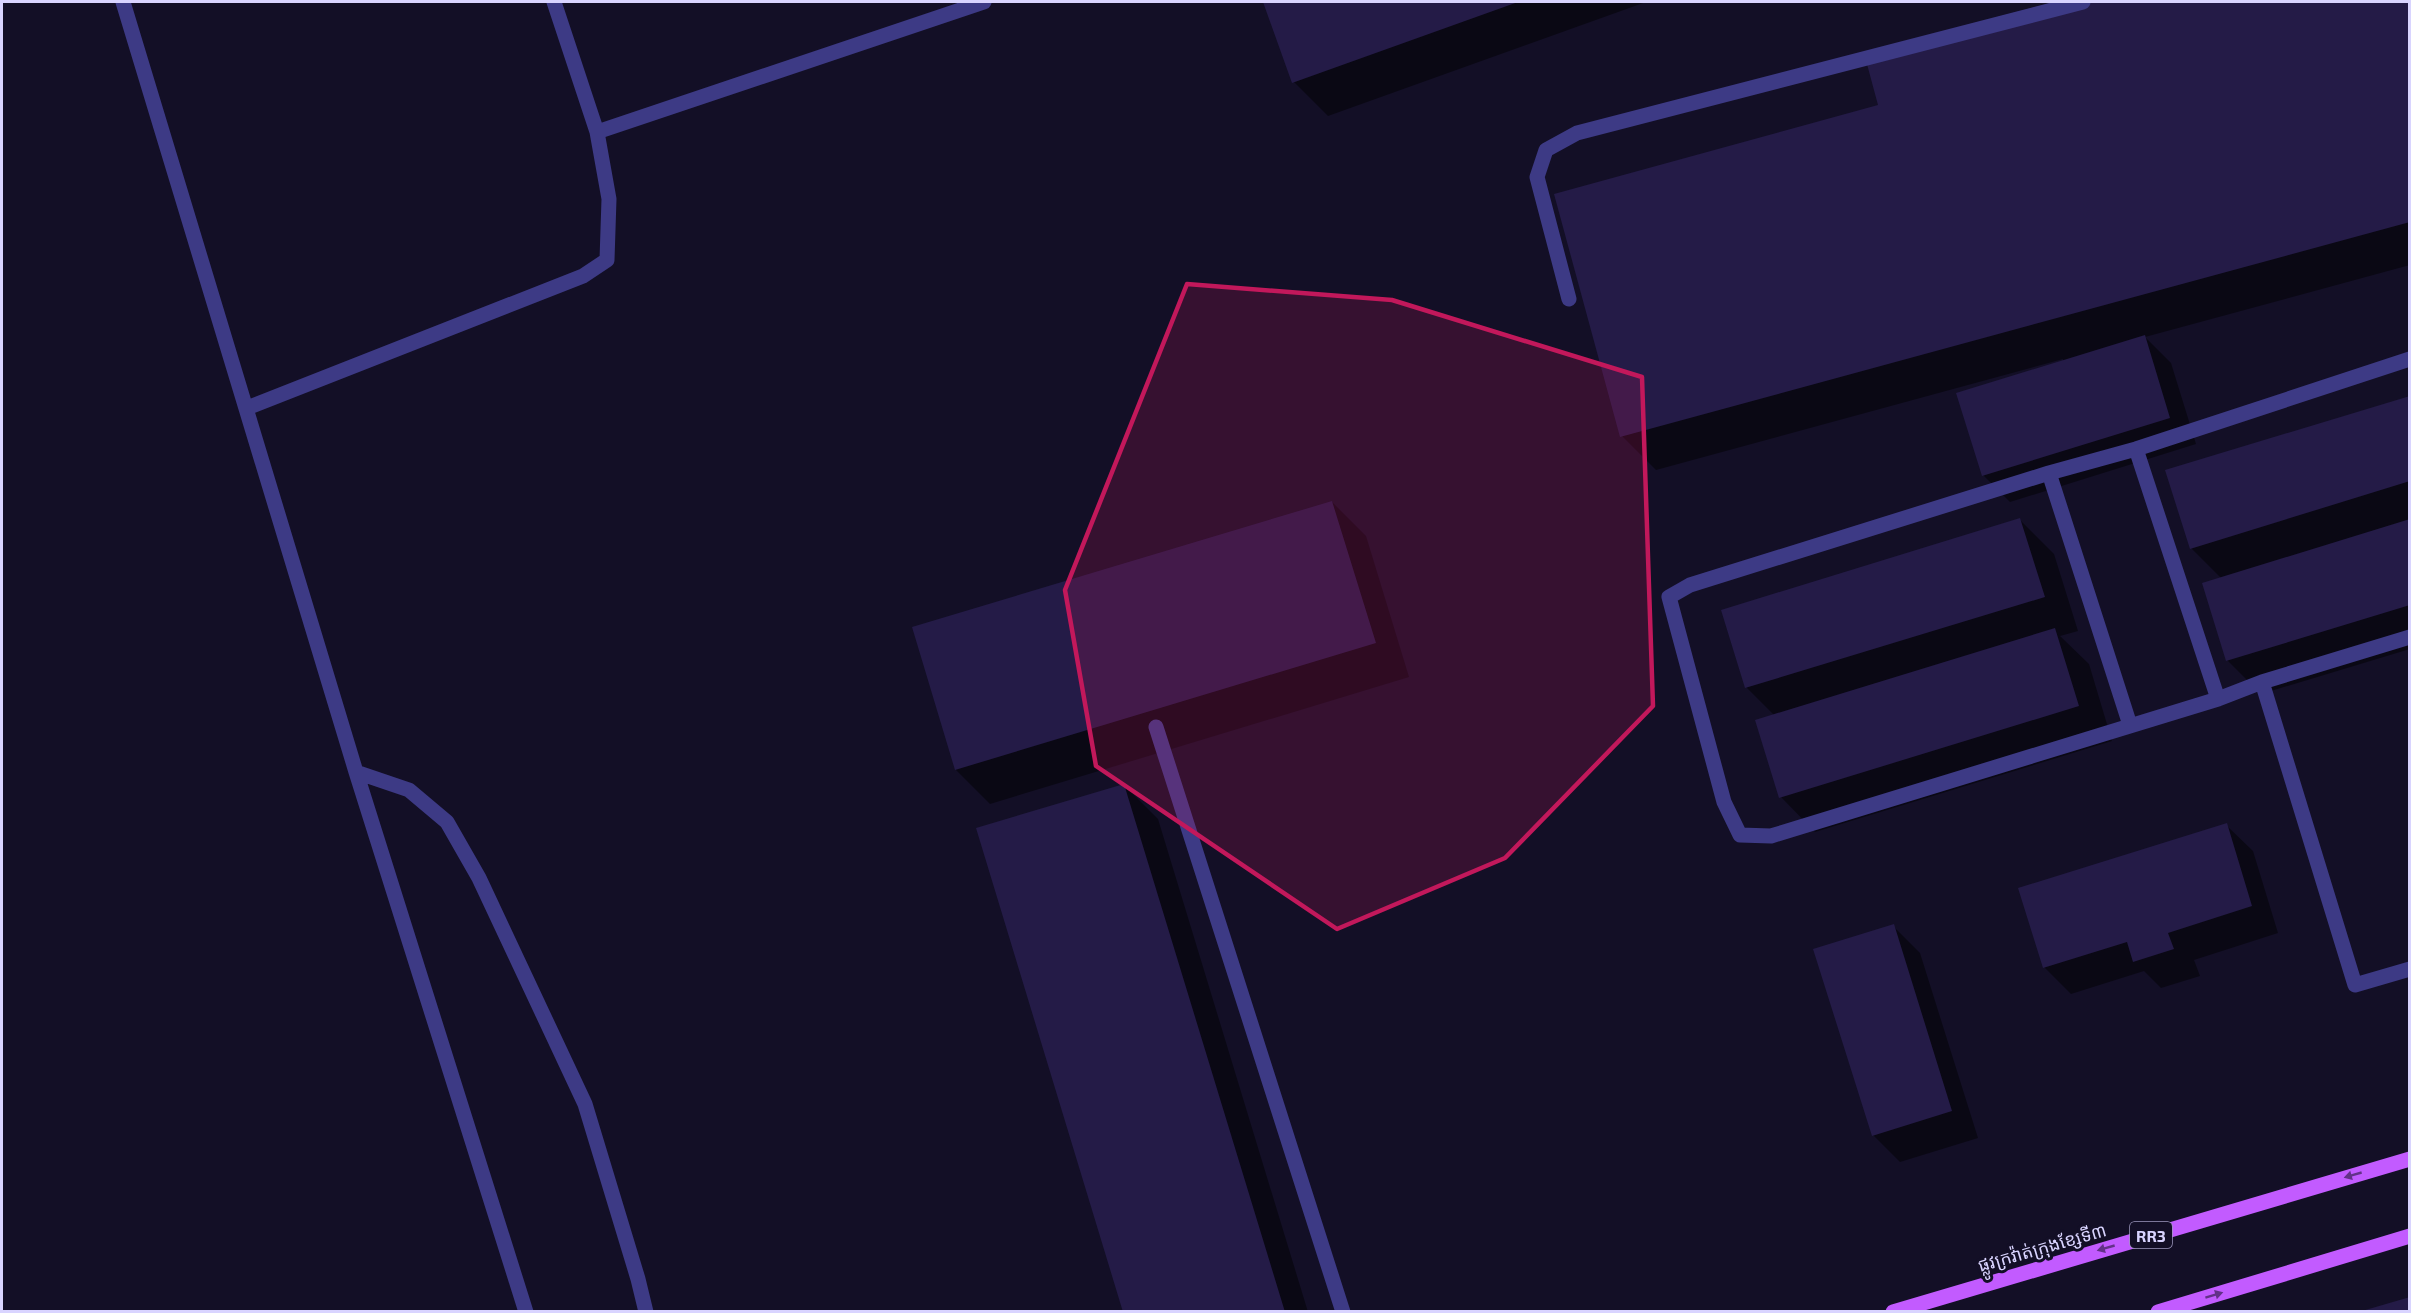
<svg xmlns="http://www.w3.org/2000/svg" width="2411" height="1313" font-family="'Exo 2','Noto Sans Khmer',sans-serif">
<rect width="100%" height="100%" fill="#130f26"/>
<path fill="#0007" d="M 1264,2 L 1646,2 L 1328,116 L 1294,82 Z
M 2059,2 L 2410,2 L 2410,265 L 2145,337 L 2171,363 L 2196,444 L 2010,502 L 1983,475 L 2064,362 L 2063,359 L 1656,470 L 1622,436 L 1882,106 Z
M 2410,398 L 2410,649 L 2261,694 L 2227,660 L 2221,578 L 2191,548 Z
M 1332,502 L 1366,536 L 1409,677 L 990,804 L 956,770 L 914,628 Z
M 2020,520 L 2054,554 L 2078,631 L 2060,636 L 2089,664 L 2112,741 L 1815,832 L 1781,797 L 1757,721 L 1775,716 L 1747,688 L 1723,611 Z
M 1124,785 L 1158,819 L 1308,1312 L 1125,1312 Z
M 2226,825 L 2253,851 L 2278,933 L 2194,960 L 2200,976 L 2161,988 L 2144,971 L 2071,994 L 2044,967 Z
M 1893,926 L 1920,953 L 1978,1138 L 1900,1162 L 1873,1135 Z"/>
<path fill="#241b47" d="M 1263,2 L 1518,2 L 1292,83 Z
M 2054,2 L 2410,2 L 2410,222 L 1620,437 L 1554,194 L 1878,105 L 1864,53 Z
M 2145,335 L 2170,418 L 1982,476 L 1956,393 Z
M 2410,396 L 2410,481 L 2190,549 L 2165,470 Z
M 1332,501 L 1376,643 L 955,770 L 912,627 Z
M 2020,518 L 2045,597 L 1745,688 L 1721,610 Z
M 2410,519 L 2410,605 L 2226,661 L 2202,583 Z
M 2055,628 L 2079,706 L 1779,798 L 1755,720 Z
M 1124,784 L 1285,1312 L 1123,1312 L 976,828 Z
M 2227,823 L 2252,906 L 2168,933 L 2174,949 L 2133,962 L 2127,942 L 2043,968 L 2018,888 Z
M 1894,924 L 1952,1111 L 1872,1136 L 1813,949 Z
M 2410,1297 L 2410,1312 L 2362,1312 L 2362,1311 Z"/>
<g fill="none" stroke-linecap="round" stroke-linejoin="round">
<path stroke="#3d3a85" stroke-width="15" d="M 123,2 L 356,772 L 526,1312
M 597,132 L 984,2
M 1569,299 L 1537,177 L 1546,150 L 1577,133 L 2083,2
M 2410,359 L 2136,449 L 2049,473 L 1690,585 L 1669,597 L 1724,802 L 1740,835 L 1771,836 L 2218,699 L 2262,682 L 2410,637
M 247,408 L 583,276 L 607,260 L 609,199 L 597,132 L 554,2
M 2136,449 L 2218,699
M 2049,473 L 2130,725
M 2262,682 L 2355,985 L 2410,969
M 1156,727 L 1343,1312
M 356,772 L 409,790 L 447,822 L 479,878 L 585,1104 L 638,1279 L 646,1312"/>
<path stroke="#c25bff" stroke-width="15" d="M 1893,1312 L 2410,1159
M 2158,1312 L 2410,1236"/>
</g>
<defs><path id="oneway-solid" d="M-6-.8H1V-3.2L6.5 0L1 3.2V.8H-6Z" transform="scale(1.5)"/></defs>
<g fill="#623188">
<use href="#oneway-solid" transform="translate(2353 1175) rotate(164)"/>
<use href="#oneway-solid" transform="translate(2106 1248) rotate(164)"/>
<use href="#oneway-solid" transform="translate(2214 1295) rotate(-17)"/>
</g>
<path fill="#c2185b" fill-opacity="0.2" stroke="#c2185b" stroke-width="4.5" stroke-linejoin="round" d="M 1187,284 L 1392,300 L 1642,377 L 1653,706 L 1505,858 L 1337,929 L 1096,766 L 1065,590 Z"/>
<g text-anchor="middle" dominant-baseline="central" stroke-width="6" stroke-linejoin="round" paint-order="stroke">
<rect fill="#130f26" stroke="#9e99be" stroke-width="1.5" x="2130" y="1222" width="42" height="26" rx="4.5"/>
<g font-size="16" font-weight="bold" fill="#d9d4ff">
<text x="2151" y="1235">RR3</text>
</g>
<g font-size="18" fill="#d9d4ff" stroke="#130f26">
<text transform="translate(2042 1247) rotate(-16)">ផ្លូវក្រវ៉ាត់ក្រុងខ្សែទី៣</text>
</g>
</g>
<rect width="2411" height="1313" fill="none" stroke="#d9d4ff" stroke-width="6"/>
</svg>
